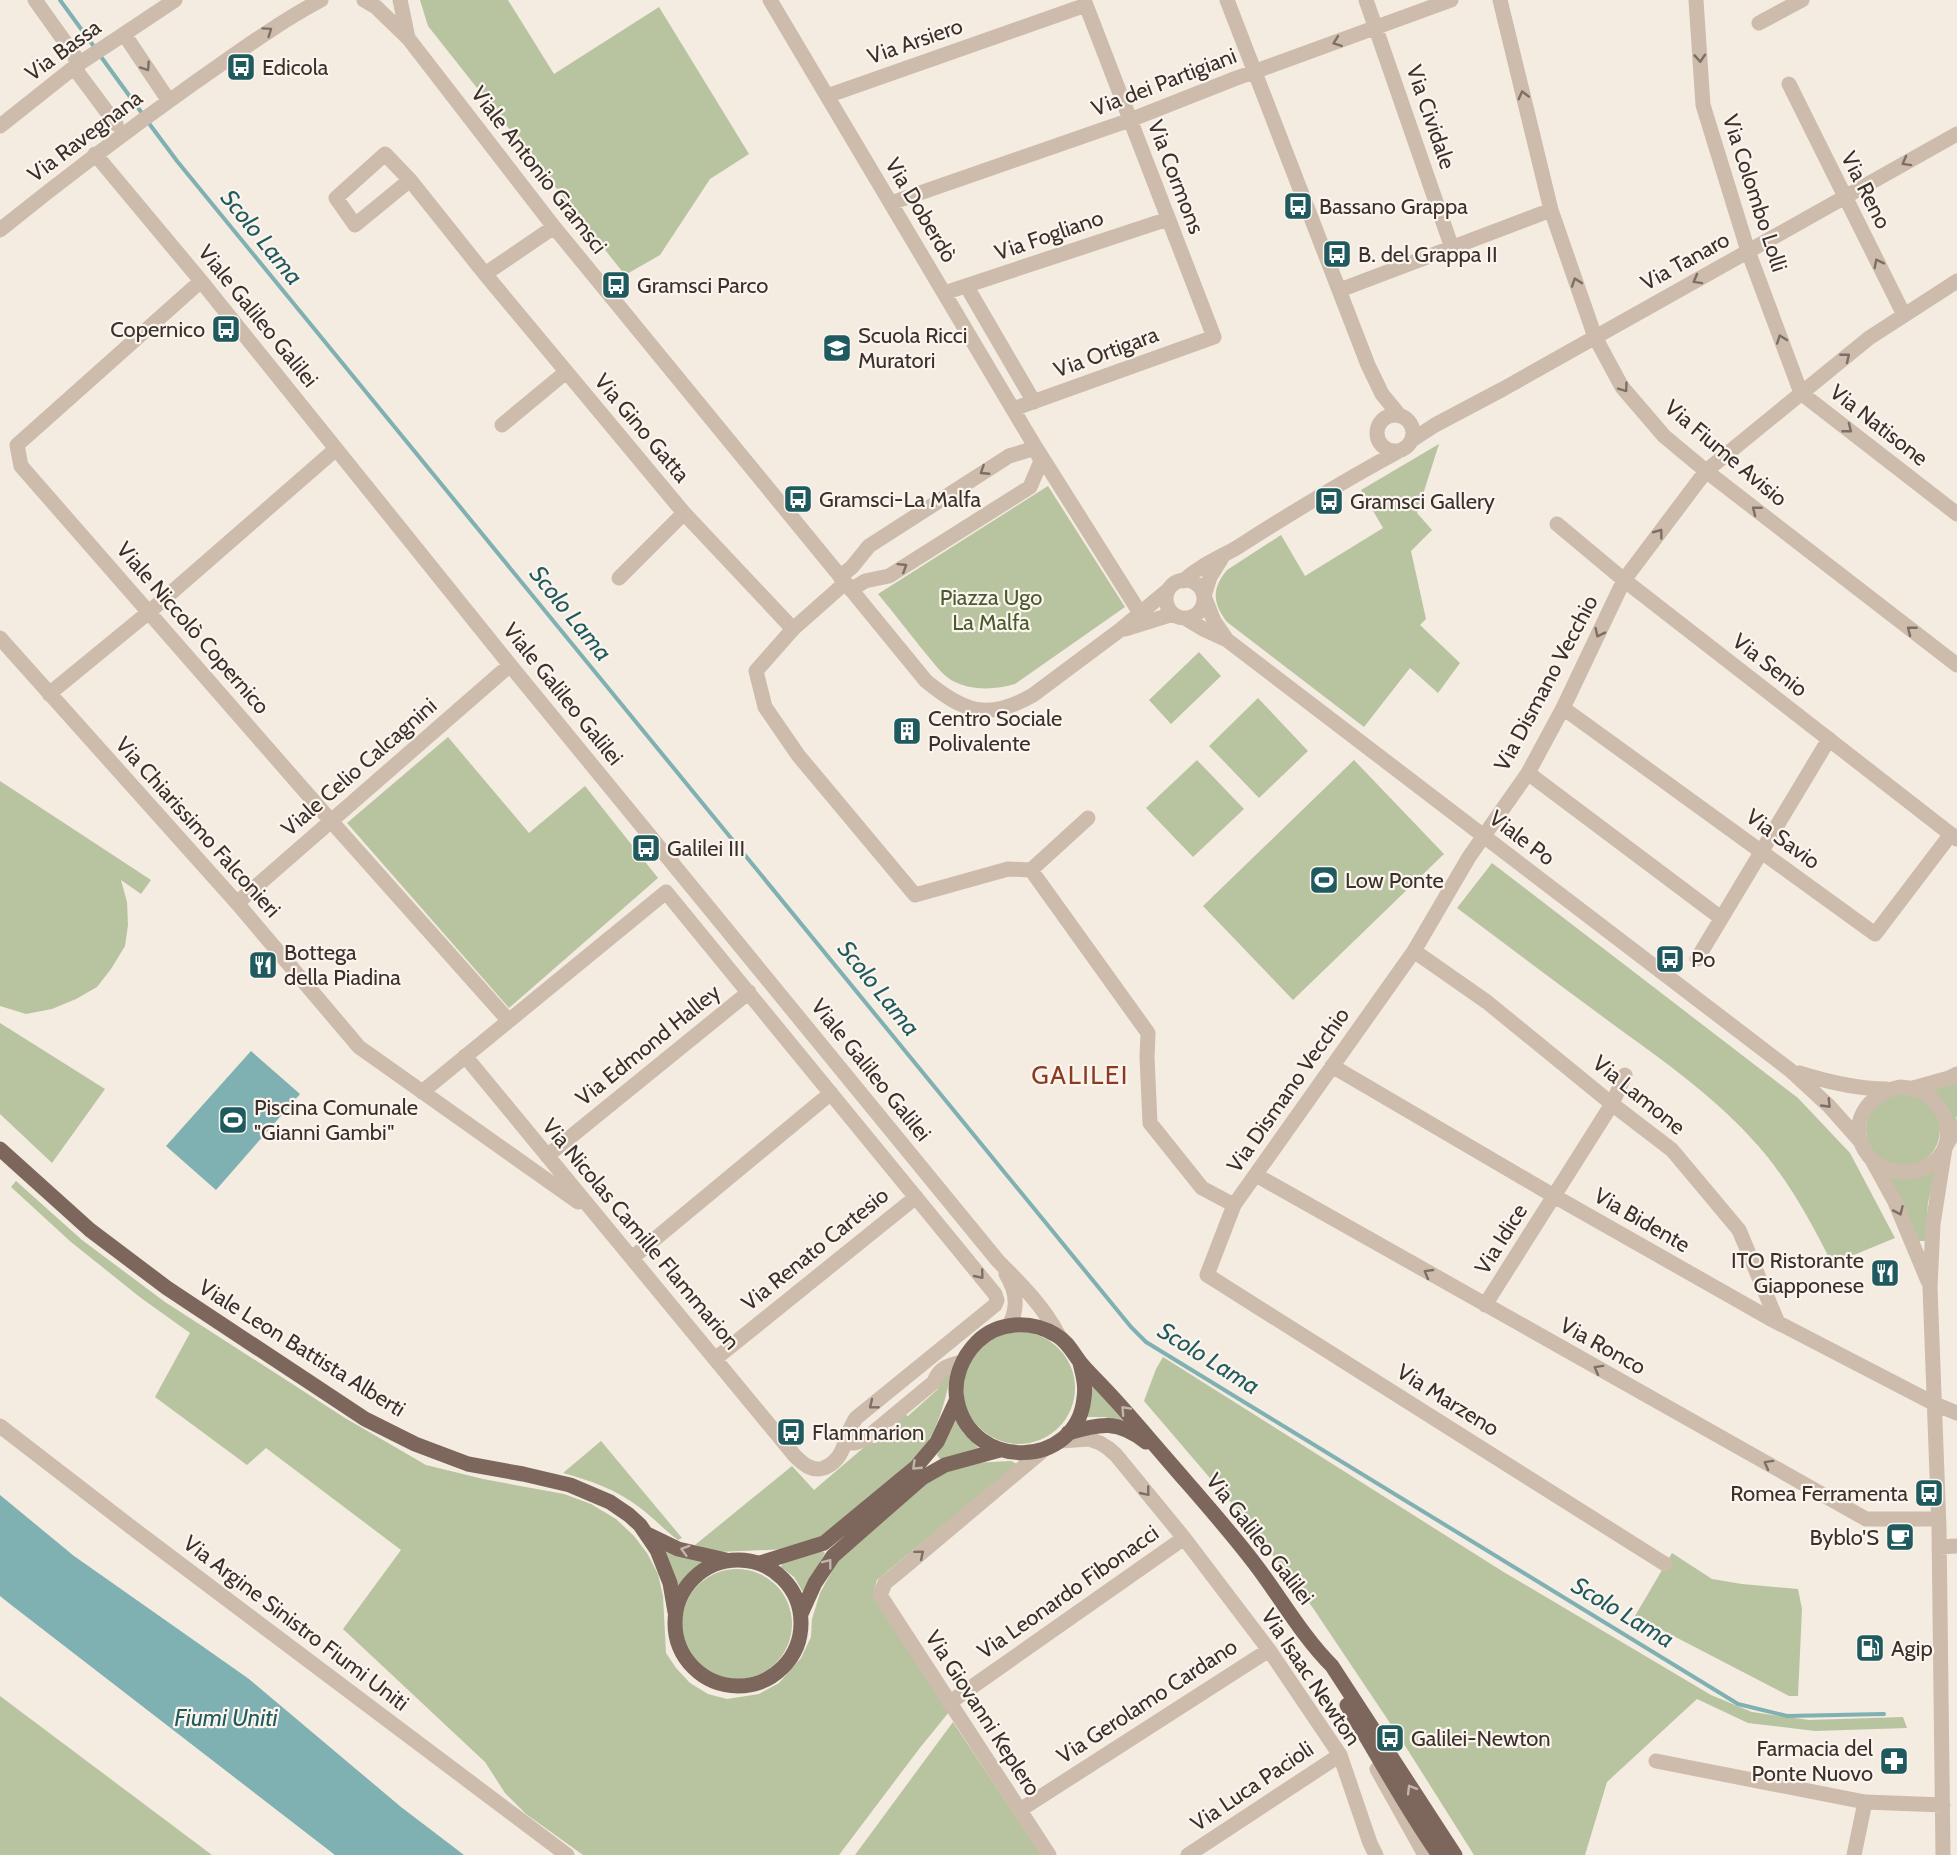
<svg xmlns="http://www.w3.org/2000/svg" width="1957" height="1855" font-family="Cabin,sans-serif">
<rect width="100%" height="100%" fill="#f4ebe1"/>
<path fill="#b8c4a0" d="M 420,0 L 508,0 L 554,74 L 659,7 L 749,154 L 710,179 L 660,255 L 625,275 L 428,26 Z
M 1439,444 L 1417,513 L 1432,530 L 1411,551 L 1426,619 L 1420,625 L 1460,663 L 1438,693 L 1410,668 L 1364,727 L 1227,622 C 1213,604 1211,589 1227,570 L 1281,535 L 1305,576 L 1383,528 L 1361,490 Z
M 1048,486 L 1125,607 L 1015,684 C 995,690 970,691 951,680 C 939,672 931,659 922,649 C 907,630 893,612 878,594 Z
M 1199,652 L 1221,676 L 1171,724 L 1149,700 Z
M 1258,698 L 1308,751 L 1259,798 L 1209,746 Z
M 448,737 L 529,833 L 585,786 L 658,878 L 509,1008 L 347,823 Z
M 1197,760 L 1244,809 L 1193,857 L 1146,808 Z
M 1354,760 L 1444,854 L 1293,1000 L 1203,906 Z
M 0,781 L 151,880 L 141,894 L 121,880 L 127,902 L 128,925 L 125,946 L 111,969 L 97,987 L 76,999 L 52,1009 L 26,1014 L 0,1006 Z
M 1492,863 L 1798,1098 L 1850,1153 L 1895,1238 L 1832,1264 C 1813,1225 1793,1189 1766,1155 C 1724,1104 1671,1066 1618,1028 C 1564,988 1510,948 1457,908 Z
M 0,1023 L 105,1089 L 52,1163 L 0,1114 Z
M 1957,1080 L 1957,1116 L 1951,1128 L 1927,1090 Z
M1866 1130a37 37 0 1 1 74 0a37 37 0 1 1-74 0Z
M 1937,1164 L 1928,1203 L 1925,1241 L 1918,1241 L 1889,1177 C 1910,1182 1920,1177 1937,1164 Z
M 16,1181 L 82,1240 L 165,1302 L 345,1418 L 426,1465 L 483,1479 L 564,1494 L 591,1504 L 616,1519 L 634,1536 L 647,1553 L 658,1574 L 663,1596 L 666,1653 L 676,1668 L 690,1683 L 708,1694 L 727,1699 L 759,1694 L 779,1683 L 801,1658 L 811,1637 L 812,1619 L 820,1593 L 837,1562 L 940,1472 L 973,1463 L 1011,1461 L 1017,1464 L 877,1580 L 873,1595 L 949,1712 L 919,1749 L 839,1855 L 583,1855 L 526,1814 L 505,1793 L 485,1762 L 343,1629 L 401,1550 L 266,1448 L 247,1465 L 155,1397 L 190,1333 L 141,1298 L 71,1242 L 11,1187 Z
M963 1388a56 56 0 1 1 112 0a56 56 0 1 1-112 0Z
M 1163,1357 L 1502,1571 L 1711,1695 L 1752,1712 L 1809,1720 L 1903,1717 L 1907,1728 L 1815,1731 L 1748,1723 L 1697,1699 L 1607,1782 L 1585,1855 L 1474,1855 L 1404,1744 L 1313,1608 L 1245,1519 L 1144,1401 L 1156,1369 Z
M 951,1372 C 945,1403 940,1421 924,1450 L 832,1532 L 790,1549 L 718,1552 L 695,1545 L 792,1466 L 814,1490 L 869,1443 L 876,1443 L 895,1427 L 893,1420 L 901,1413 L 908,1416 L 938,1389 L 939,1381 Z
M 1090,1386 L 1095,1387 L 1126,1423 L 1105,1417 L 1084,1417 Z
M 956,1418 L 963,1433 L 980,1449 L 940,1459 L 937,1455 Z
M 601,1441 L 682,1538 L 678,1540 C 664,1530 653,1517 639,1507 C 617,1490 589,1480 563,1473 Z
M 664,1547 L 704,1561 L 676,1588 Z
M 822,1551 L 825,1553 L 803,1592 L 794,1577 L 781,1567 L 782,1564 Z
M 1672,1553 L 1712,1579 L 1742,1584 L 1798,1589 L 1802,1609 L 1798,1696 L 1789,1696 L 1635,1616 Z
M682 1624a55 55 0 1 1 110 0a55 55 0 1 1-110 0Z
M 0,1696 L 212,1855 L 0,1855 Z
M 953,1722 L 1041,1855 L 855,1855 Z"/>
<path fill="#7fb0b2" d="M 251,1051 L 300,1094 L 216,1190 L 166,1146 Z
M 0,1495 L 74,1556 L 249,1679 L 401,1807 L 464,1855 L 335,1855 L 10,1604 L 0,1596 Z"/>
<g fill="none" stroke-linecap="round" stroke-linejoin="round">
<path stroke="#7fb0b2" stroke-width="4" d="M 60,0 L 95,48
M 99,54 L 144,116
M 148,122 L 177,161 L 1131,1327 L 1146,1342 L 1738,1704 L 1787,1716 L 1884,1714"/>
<path stroke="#cdbbac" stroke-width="15" d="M 35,0 L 75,56 L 78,73 L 116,124
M 364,0 L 376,7 L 408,38 L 554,227 L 926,681 C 964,712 988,721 1033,695 L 1120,630 L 1168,590
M 400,0 L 408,38
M 770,0 L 1033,443 L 1140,613
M 1227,0 L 1368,365 L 1382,394 L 1400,416
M 1366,0 L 1452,248
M 1500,0 L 1551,210 L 1595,337 L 1622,387 L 1664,436 L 1706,471 L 1957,665
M 1696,0 L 1703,105 L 1748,251 L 1801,393 L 1957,514
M 1759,23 L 1802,0
M 1789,84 L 1904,315
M 827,96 L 1086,5
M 169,101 L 124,34 L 175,0
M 0,126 L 77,65 L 124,34
M 95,154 L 201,281 L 510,665 L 998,1261 C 1021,1284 1044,1307 1059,1336
M 410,180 L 355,225 L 336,198 L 385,154 L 410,180 L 485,274 L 684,513 L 793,629
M 891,203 L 1130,120 L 1234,79 L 1451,0
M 0,230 C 63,179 128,130 194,83 C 236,54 276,24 321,0
M 485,274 L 554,227
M 201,281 L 17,445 L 21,466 L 331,821 L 509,1021
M 967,287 L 1034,402
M 1340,290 L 1551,210
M 944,293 L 1168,219
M 1013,409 L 1214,337 L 1084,0
M1377 433a18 18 0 1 1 36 0a18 18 0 1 1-36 0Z
M 502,425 L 566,372
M 1412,440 L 1435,425 L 1503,389 L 1957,134
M 1557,524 L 1624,580 L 1957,839
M 1223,556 L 1210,577 L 1204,596 L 1214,621 L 1227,640
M 840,577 L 852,567 L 869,546 L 1009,456 L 1029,450 L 1033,443
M 619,578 L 684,513
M1166 599a19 19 0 1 1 38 0a19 19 0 1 1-38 0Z
M 1183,581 C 1199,566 1219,558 1238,547 C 1291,513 1345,480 1401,450
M 845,583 L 793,629 L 756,671 L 765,707 L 798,755 L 915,895 L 1008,869 L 1031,870 L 1088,818
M 851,590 L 865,581 L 889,576 L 1030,487 L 1041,461 L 1036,451
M 1185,618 L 1205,630 L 1227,640 L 1790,1070 L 1829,1106 L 1861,1142
M 1125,629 L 1173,614
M 0,638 L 237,903 L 359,1047 L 578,1202
M 49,694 L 149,612 L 336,449
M 1563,708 L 1875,934 L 1951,834
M 1528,773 L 1721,918
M 1031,870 L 1148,1033 L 1147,1057 L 1150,1123 L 1202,1188 L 1234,1205
M 237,903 L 510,665
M 1414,951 L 1487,1002 L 1612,1104 L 1672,1150 L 1739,1230 L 1778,1323
M 1697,959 L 1829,739
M 1332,1066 L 1554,1196 L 1769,1318 L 1935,1404 L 1957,1413
M 1799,1073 C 1828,1082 1856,1089 1886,1089
M 1900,1087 C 1908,1088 1915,1088 1922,1092 C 1941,1101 1953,1127 1945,1147 C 1932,1178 1886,1180 1868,1155 C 1845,1125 1868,1093 1900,1087 Z
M 1913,1088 L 1949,1078 L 1957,1074
M 422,1092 L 666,892 L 995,1294 L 997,1300 L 995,1305 L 856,1418 C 843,1437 847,1458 824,1468 C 812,1472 803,1464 795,1456 L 465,1056
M 547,1156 L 749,992
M 1873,1162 L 1895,1202 L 1928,1281
M 1256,1175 L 1866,1519 L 1938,1519
M 632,1258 L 831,1093
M 1006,1274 C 1016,1290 1019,1308 1009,1325
M 1485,1305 L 1612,1104 L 1625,1075
M 715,1359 L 916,1197
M 0,1426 L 131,1527 L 567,1855
M 1060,1441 L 1089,1439 L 1100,1443 L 1108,1448 L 1116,1455 L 1184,1538 L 1269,1650 L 1340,1755 L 1370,1843 L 1376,1855
M 845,1443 L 855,1443 L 864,1440 L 934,1382 C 939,1368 948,1365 962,1362
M 1046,1448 L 895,1575 L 885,1583 L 880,1595 L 1049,1855
M 1939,1547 L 1957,1546
M 1665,1564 L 1207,1275 L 1234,1205 L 1414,951 L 1469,857 L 1528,773 L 1563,708 L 1624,580 L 1706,471 L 1869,338 L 1957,281
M 949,1703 L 1184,1538
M 1656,1761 L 1865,1802 L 1943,1805
M 1377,1769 L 1425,1855
M 1020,1810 L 1269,1650
M 1188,1855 L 1340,1755
M 1854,1855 L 1865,1802
M 1943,1855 L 1939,1528 L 1930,1287 L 1933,1224 L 1945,1148 L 1957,1126"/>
<path stroke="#7d675c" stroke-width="15" d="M 0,1149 L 90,1230 L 167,1288 L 365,1419 L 415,1444 L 468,1464 L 523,1474 L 570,1485 L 610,1502 L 629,1515 L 640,1525 L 657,1550 L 670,1583 L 675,1612
M 1080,1363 C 1083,1375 1086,1386 1084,1398 C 1077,1469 971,1472 957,1400 C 953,1379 962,1357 977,1342 C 998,1321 1031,1320 1056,1335 C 1067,1341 1073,1353 1080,1362 C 1087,1371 1097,1380 1105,1389 C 1126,1411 1145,1434 1165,1457 C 1195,1492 1227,1527 1255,1564 C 1281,1598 1302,1636 1332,1666 L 1455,1855
M 1068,1433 C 1101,1423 1118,1420 1146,1442
M 647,1534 L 678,1549 L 726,1560
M675 1623a63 63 0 1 1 126 0a63 63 0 1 1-126 0Z
M 760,1563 L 824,1543 L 916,1467 L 937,1442 L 957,1399
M 801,1614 L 815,1583 L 833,1556 L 922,1478 L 945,1465 L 1000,1450
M 1347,1705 C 1378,1755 1405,1807 1439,1855"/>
</g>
<defs><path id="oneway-chevron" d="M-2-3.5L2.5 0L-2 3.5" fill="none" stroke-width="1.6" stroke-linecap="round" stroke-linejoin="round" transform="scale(1.5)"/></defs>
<g stroke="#7d6f65">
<use href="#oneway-chevron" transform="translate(268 31) rotate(-35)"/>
<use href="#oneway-chevron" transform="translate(1337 42) rotate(160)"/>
<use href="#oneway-chevron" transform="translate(1700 58) rotate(86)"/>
<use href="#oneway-chevron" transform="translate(146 67) rotate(56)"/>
<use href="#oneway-chevron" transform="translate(1523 95) rotate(-104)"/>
<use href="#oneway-chevron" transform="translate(1906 162) rotate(151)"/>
<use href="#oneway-chevron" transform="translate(1878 263) rotate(-117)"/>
<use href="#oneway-chevron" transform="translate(1697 280) rotate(151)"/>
<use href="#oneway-chevron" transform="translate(1576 282) rotate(-109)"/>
<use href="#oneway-chevron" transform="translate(1781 339) rotate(-110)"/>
<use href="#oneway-chevron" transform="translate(1846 357) rotate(-39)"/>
<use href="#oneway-chevron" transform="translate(1624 388) rotate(54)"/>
<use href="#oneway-chevron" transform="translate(1848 429) rotate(38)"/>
<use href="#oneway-chevron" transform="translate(984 471) rotate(147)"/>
<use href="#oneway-chevron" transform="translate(1756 510) rotate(-142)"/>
<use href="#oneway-chevron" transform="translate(1659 533) rotate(-53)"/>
<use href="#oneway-chevron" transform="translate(903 567) rotate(-32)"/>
<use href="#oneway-chevron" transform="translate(1911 630) rotate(-142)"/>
<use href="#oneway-chevron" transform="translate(1599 633) rotate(116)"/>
<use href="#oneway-chevron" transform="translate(1827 1104) rotate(46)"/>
<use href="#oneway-chevron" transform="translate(1899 1211) rotate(66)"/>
<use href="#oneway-chevron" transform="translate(1428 1273) rotate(-150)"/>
<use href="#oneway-chevron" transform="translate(980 1275) rotate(51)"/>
<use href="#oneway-chevron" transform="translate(1598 1369) rotate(-151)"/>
<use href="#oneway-chevron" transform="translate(873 1405) rotate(141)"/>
<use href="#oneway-chevron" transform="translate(1768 1464) rotate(-151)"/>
<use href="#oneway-chevron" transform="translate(1146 1492) rotate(51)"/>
<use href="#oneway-chevron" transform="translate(920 1554) rotate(-40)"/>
</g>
<g stroke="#c2b5ac">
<use href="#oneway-chevron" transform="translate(1125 1410) rotate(-133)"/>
<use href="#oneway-chevron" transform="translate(916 1466) rotate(136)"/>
<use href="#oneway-chevron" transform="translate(685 1550) rotate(-164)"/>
<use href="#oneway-chevron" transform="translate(828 1563) rotate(-52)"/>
<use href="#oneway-chevron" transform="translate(1411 1789) rotate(-121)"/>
</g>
<defs>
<g id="bus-square" transform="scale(1.5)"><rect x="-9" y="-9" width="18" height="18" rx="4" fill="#1f5a5e" stroke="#fbf5ee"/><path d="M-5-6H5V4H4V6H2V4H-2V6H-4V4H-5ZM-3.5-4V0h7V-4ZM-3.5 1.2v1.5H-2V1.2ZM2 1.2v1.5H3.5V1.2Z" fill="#fff"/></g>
<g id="school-square" transform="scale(1.5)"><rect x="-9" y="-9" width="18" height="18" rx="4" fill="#1f5a5e" stroke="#fbf5ee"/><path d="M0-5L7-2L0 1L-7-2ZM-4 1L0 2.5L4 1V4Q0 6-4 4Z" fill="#fff"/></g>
<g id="building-square" transform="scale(1.5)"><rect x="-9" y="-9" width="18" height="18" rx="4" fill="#1f5a5e" stroke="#fbf5ee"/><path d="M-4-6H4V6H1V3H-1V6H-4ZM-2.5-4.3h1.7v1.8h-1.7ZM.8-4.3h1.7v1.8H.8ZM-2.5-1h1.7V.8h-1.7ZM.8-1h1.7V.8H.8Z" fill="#fff"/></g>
<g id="stadium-square" transform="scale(1.5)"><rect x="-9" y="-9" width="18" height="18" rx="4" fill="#1f5a5e" stroke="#fbf5ee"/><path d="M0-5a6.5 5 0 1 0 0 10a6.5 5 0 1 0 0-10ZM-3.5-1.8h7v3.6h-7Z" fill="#fff"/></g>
<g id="restaurant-square" transform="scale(1.5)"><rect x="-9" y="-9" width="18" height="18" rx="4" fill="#1f5a5e" stroke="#fbf5ee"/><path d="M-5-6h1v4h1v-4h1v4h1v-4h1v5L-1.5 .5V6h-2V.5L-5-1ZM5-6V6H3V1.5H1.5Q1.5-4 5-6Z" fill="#fff"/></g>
<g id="cafe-square" transform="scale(1.5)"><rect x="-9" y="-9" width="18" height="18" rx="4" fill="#1f5a5e" stroke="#fbf5ee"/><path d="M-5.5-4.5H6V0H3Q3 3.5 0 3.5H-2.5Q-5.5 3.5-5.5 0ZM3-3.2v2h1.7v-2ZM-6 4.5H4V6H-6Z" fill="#fff"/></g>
<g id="fuel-square" transform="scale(1.5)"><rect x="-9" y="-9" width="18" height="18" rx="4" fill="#1f5a5e" stroke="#fbf5ee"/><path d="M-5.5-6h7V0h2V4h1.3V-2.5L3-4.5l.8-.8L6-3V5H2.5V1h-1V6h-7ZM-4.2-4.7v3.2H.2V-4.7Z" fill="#fff"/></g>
<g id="pharmacy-square" transform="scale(1.5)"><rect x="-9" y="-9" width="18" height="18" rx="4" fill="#1f5a5e" stroke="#fbf5ee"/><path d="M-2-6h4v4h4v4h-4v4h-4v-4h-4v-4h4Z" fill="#fff"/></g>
</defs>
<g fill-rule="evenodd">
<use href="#bus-square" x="241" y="67"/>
<use href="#bus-square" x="1298" y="206"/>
<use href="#bus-square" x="1337" y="254"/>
<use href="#bus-square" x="616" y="285"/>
<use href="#bus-square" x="226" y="329"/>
<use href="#school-square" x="837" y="348"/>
<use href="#bus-square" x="798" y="499"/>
<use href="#bus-square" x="1329" y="501"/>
<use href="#building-square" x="907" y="731"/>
<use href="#bus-square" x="646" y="848"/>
<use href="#stadium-square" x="1324" y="880"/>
<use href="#bus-square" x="1670" y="959"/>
<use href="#restaurant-square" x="263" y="965"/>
<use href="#stadium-square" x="233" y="1120"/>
<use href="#restaurant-square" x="1885" y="1273"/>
<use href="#bus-square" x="791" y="1432"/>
<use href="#bus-square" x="1929" y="1493"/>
<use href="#cafe-square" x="1900" y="1537"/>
<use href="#fuel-square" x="1870" y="1648"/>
<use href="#bus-square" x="1390" y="1738"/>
<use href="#pharmacy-square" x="1894" y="1761"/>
</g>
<g text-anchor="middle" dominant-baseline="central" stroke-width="4.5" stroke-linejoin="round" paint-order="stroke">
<g font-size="22" fill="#3b302b" stroke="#fbf5ee">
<text transform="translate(915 41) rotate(-19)">Via Arsiero</text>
<text transform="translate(63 50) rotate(-36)">Via Bassa</text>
<text transform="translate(1164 82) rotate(-21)">Via dei Partigiani</text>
<text transform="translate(1431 117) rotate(71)">Via Cividale</text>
<text transform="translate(85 136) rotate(-37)">Via Ravegnana</text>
<text transform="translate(539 170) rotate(52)">Viale Antonio Gramsci</text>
<text transform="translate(1176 177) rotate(69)">Via Cormons</text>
<text transform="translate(1866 190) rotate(63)">Via Reno</text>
<text transform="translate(1755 193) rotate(72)">Via Colombo Lolli</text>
<text transform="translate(921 210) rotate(59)">Via Doberdò</text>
<text transform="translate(1049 235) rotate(-19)">Via Fogliano</text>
<text transform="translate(1685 261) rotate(-29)">Via Tanaro</text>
<text transform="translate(258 316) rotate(51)">Viale Galileo Galilei</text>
<text transform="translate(1106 352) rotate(-20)">Via Ortigara</text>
<text transform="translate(1879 425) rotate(38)">Via Natisone</text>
<text transform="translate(642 428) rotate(50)">Via Gino Gatta</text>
<text transform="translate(1726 453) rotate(40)">Via Fiume Avisio</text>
<text transform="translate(193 628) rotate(49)">Viale Niccolò Copernico</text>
<text transform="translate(1770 665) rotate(38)">Via Senio</text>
<text transform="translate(1546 683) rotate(-62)">Via Dismano Vecchio</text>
<text transform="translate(563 694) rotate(51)">Viale Galileo Galilei</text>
<text transform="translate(359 767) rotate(-41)">Viale Celio Calcagnini</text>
<text transform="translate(198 827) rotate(48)">Via Chiarissimo Falconieri</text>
<text transform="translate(1522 838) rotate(37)">Viale Po</text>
<text transform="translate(1783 839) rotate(36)">Via Savio</text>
<text transform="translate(648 1045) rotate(-39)">Via Edmond Halley</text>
<text transform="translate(871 1070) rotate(51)">Viale Galileo Galilei</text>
<text transform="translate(1288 1090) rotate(-55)">Via Dismano Vecchio</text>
<text transform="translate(1639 1095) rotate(39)">Via Lamone</text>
<text transform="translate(1642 1220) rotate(30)">Via Bidente</text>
<text transform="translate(641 1234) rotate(50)">Via Nicolas Camille Flammarion</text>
<text transform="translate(1501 1239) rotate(-58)">Via Idice</text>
<text transform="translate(815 1249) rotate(-39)">Via Renato Cartesio</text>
<text transform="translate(1603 1346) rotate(29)">Via Ronco</text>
<text transform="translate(302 1348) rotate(32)">Viale Leon Battista Alberti</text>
<text transform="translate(1448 1400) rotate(32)">Via Marzeno</text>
<text transform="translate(1260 1539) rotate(52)">Via Galileo Galilei</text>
<text transform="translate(1068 1592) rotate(-35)">Via Leonardo Fibonacci</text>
<text transform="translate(296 1623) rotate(37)">Via Argine Sinistro Fiumi Uniti</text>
<text transform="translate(1311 1677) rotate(56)">Via Isaac Newton</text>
<text transform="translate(1147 1701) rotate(-33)">Via Gerolamo Cardano</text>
<text transform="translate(983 1713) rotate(57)">Via Giovanni Keplero</text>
<text transform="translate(1252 1786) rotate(-34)">Via Luca Pacioli</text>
</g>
<g font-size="22" fill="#3b302b" stroke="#fbf5ee" text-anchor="start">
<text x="262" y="67">Edicola</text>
<text x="1319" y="206">Bassano Grappa</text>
<text x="1358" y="254">B. del Grappa II</text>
<text x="637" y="285">Gramsci Parco</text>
<text x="205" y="329" text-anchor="end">Copernico</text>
<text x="858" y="335">Scuola Ricci<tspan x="858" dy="25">Muratori</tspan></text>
<text x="819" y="499">Gramsci-La Malfa</text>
<text x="1350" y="501">Gramsci Gallery</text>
<text x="928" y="718">Centro Sociale<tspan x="928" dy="25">Polivalente</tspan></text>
<text x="667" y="848">Galilei III</text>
<text x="1345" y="880">Low Ponte</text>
<text x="284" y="952">Bottega<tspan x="284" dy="25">della Piadina</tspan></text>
<text x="1691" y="959">Po</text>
<text x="254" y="1107">Piscina Comunale<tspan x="254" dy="25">"Gianni Gambi"</tspan></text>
<text x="1864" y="1260" text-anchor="end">ITO Ristorante<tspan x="1864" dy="25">Giapponese</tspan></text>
<text x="812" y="1432">Flammarion</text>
<text x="1908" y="1493" text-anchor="end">Romea Ferramenta</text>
<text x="1879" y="1537" text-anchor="end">Byblo'S</text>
<text x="1891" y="1648">Agip</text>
<text x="1411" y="1738">Galilei-Newton</text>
<text x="1873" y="1748" text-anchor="end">Farmacia del<tspan x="1873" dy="25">Ponte Nuovo</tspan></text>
</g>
<g font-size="22" fill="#4a5a2e" stroke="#fbf5ee">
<text x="991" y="597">Piazza Ugo<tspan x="991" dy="25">La Malfa</tspan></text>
</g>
<g font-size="24" font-style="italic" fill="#1f5a5e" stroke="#fbf5ee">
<text transform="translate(262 237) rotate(51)">Scolo Lama</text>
<text transform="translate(571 613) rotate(51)">Scolo Lama</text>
<text transform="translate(879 988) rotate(51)">Scolo Lama</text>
<text transform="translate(1209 1358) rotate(32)">Scolo Lama</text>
<text transform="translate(1623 1612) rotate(31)">Scolo Lama</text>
<text x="226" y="1717">Fiumi Uniti</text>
</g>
<g font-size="26" letter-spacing="1.5" fill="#8c3b22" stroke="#fbf5ee">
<text x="1080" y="1075">GALILEI</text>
</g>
</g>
</svg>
